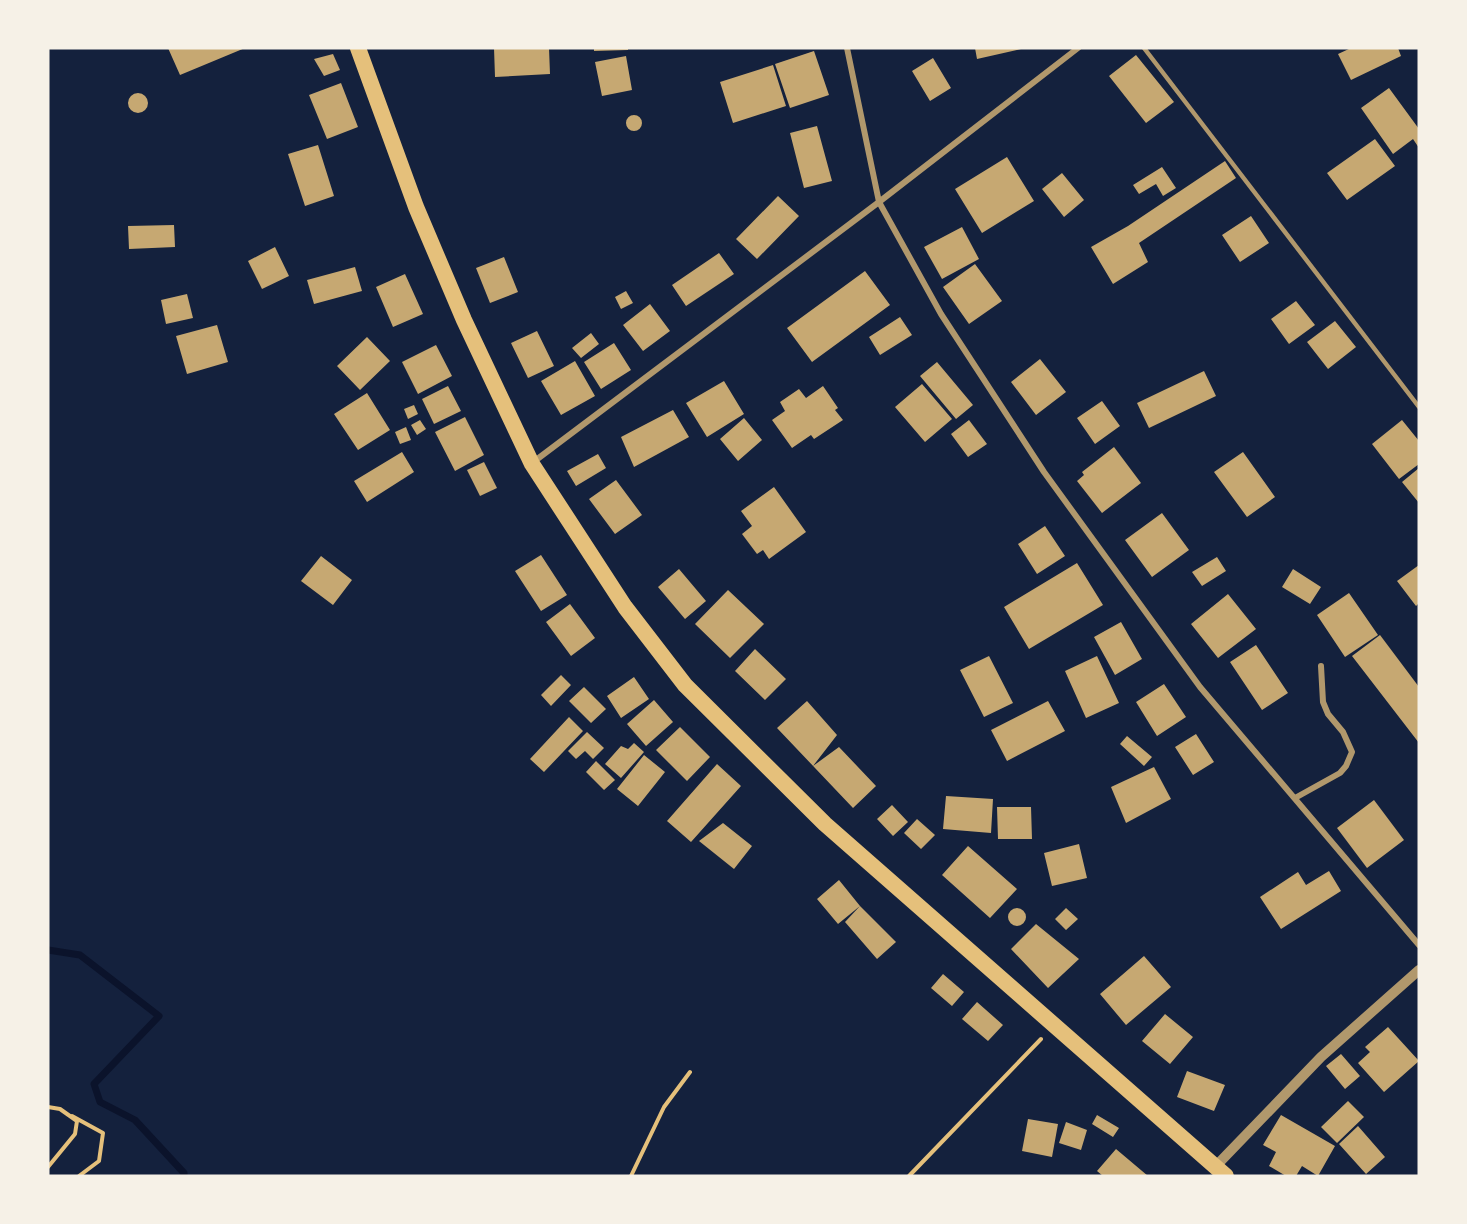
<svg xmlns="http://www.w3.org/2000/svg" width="1467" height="1224" font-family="'Asap Condensed',sans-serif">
<rect width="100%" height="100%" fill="#14213d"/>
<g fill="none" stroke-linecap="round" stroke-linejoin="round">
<path stroke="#0b132b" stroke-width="7" d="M 48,950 L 80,955 L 159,1016 L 94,1084 L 100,1102 L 135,1120 L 184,1173 L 184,1176"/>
</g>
<path fill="#c6a872" d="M 168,48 L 245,48 L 180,75 Z
M 494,48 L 549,48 L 550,74 L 495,77 Z
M 594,48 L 628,48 L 628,50 L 594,51 Z
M 975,48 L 1021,48 L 1021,49 L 977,59 Z
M 1351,48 L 1398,48 L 1401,56 L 1351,80 L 1338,54 Z
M 814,51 L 829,95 L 790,108 L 775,64 Z
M 333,54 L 340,70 L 324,76 L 314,59 Z
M 1136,55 L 1174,102 L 1146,123 L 1109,76 Z
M 626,56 L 632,90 L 602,96 L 595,62 Z
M 933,58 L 951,88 L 930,101 L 912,71 Z
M 773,65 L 786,106 L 733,123 L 720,82 Z
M 341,83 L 358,127 L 327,139 L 309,95 Z
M 1389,88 L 1419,129 L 1419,148 L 1413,139 L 1393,154 L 1361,108 Z
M128 103a10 10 0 1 1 20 0a10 10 0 1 1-20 0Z
M626 123a8 8 0 1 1 16 0a8 8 0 1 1-16 0Z
M 817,126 L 832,181 L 804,188 L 790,133 Z
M 1375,139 L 1395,166 L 1347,200 L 1327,173 Z
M 318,145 L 334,196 L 305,206 L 288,154 Z
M 1007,157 L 1034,201 L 982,233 L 955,189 Z
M 1225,161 L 1236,178 L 1139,243 L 1148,262 L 1113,284 L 1091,247 L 1128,226 Z
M 1162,167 L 1176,188 L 1163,196 L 1156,184 L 1139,194 L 1133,185 Z
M 1062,173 L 1084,200 L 1064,217 L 1042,189 Z
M 778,196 L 799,216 L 757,259 L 736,239 Z
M 1251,216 L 1269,243 L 1240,262 L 1222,235 Z
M 174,225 L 175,247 L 129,249 L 128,226 Z
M 962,227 L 979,259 L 942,279 L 924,247 Z
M 275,247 L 289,276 L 262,289 L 248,261 Z
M 719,253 L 734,274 L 686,306 L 672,285 Z
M 504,257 L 518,292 L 490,303 L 476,268 Z
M 975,264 L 1002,301 L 969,324 L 943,287 Z
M 355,267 L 362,291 L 314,304 L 307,280 Z
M 865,271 L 890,305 L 812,362 L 787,328 Z
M 405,274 L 423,314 L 393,327 L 376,287 Z
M 626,291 L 633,303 L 621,309 L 615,297 Z
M 187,294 L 193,318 L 166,324 L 161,300 Z
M 1296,301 L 1315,325 L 1289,344 L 1271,319 Z
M 650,304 L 670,331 L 643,351 L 623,325 Z
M 900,317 L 912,335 L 880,355 L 869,337 Z
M 1335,321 L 1356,347 L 1328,369 L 1307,342 Z
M 217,325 L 228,362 L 187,374 L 176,336 Z
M 537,331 L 554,366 L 528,378 L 511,343 Z
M 591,333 L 599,344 L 581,358 L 572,348 Z
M 367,337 L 390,361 L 360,390 L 337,366 Z
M 614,343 L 631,370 L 601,389 L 584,362 Z
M 436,345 L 452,376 L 418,394 L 402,362 Z
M 1040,359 L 1066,392 L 1036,415 L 1011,382 Z
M 575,361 L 595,396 L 561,415 L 541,381 Z
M 937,362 L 973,405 L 956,419 L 920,376 Z
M 1204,371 L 1216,396 L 1149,428 L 1137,403 Z
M 724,381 L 744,414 L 707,437 L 686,403 Z
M 922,384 L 952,419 L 925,442 L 895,407 Z
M 448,386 L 461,411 L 434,424 L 422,399 Z
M 823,386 L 838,408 L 835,410 L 843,420 L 814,439 L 811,435 L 792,448 L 772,420 L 785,411 L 780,402 L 799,389 L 806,398 Z
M 367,393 L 390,430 L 358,450 L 334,414 Z
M 1102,401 L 1120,426 L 1095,444 L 1077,418 Z
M 414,405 L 418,414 L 408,419 L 404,409 Z
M 673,410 L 689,437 L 634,467 L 621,437 Z
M 465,417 L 484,455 L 455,471 L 435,432 Z
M 744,418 L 762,440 L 738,461 L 720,439 Z
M 420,420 L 426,429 L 417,435 L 411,425 Z
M 969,420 L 987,444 L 968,457 L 951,434 Z
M 1402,420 L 1419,441 L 1419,464 L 1399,479 L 1372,444 Z
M 406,427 L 411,440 L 400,444 L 395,432 Z
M 1114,447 L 1141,483 L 1102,513 L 1077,481 L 1084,475 L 1082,472 Z
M 402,452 L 414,472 L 367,502 L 354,481 Z
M 1243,452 L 1275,497 L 1247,517 L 1214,472 Z
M 598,454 L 606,468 L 576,486 L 567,471 Z
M 484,462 L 497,488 L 480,496 L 467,470 Z
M 1419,468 L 1419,503 L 1402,482 Z
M 616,480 L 642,515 L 615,534 L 589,499 Z
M 774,487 L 806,532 L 769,559 L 763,550 L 757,554 L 742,534 L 752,526 L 741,511 Z
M 1162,513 L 1189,550 L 1152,577 L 1125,540 Z
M 1045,526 L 1065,556 L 1037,574 L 1018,544 Z
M 541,555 L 567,595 L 541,611 L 515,571 Z
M 321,556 L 352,580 L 333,605 L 301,581 Z
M 1217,557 L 1226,571 L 1202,586 L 1192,572 Z
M 1077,563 L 1103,605 L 1029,649 L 1004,607 Z
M 1419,565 L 1419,603 L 1416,606 L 1397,581 Z
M 679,569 L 706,601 L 685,619 L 658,587 Z
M 1293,569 L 1321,587 L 1310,604 L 1282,587 Z
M 728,590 L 764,624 L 730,658 L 695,624 Z
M 1349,593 L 1378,635 L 1345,657 L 1317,615 Z
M 1228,594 L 1256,629 L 1218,658 L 1191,624 Z
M 570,604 L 595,638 L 571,656 L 546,622 Z
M 1121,622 L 1142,659 L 1115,675 L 1094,637 Z
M 1380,635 L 1419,687 L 1419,743 L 1352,656 Z
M 1256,645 L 1288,693 L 1262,710 L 1230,662 Z
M 755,649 L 786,679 L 765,700 L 735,671 Z
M 989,656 L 1013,703 L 984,717 L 960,670 Z
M 1097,656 L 1119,703 L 1086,718 L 1065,671 Z
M 561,675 L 571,685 L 551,706 L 541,695 Z
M 634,677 L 649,699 L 621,718 L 607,696 Z
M 1164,684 L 1186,717 L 1157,736 L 1136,702 Z
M 584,687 L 606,709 L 591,723 L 569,701 Z
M 654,700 L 673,722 L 646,746 L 627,724 Z
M 807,701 L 837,735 L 813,766 L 839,747 L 876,786 L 853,808 L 777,728 Z
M 1048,701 L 1065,731 L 1007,761 L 991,730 Z
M 569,717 L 583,731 L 544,772 L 530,759 Z
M 680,727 L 710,757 L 687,781 L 656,750 Z
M 587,732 L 604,748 L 593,759 L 585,751 L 576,759 L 568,751 Z
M 1196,734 L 1214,762 L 1193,775 L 1175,747 Z
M 1127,736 L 1152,757 L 1144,766 L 1120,744 Z
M 634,743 L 644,752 L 621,778 L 605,764 L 621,746 L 628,749 Z
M 644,755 L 665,772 L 638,806 L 617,789 Z
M 596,761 L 615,780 L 604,790 L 586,772 Z
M 717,764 L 741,786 L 691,842 L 667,821 Z
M 1154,767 L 1171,799 L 1126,823 L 1111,787 Z
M 946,796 L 993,799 L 991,833 L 943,829 Z
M 1374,800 L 1404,840 L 1367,868 L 1337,828 Z
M 892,805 L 908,822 L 893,836 L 877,819 Z
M 997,807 L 1031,807 L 1032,839 L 998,839 Z
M 917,819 L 935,835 L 921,849 L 904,833 Z
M 723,823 L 752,846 L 734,869 L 699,841 Z
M 1079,844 L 1087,878 L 1052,886 L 1044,853 Z
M 968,846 L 1017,889 L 990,918 L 942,875 Z
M 1329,871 L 1341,891 L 1281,929 L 1260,897 L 1298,872 L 1306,885 Z
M 839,880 L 860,906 L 838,924 L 817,899 Z
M 860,906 L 896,942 L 877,959 L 845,922 Z
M1008 917a9 9 0 1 1 18 0a9 9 0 1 1-18 0Z
M 1066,908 L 1078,919 L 1066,930 L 1055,919 Z
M 1036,924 L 1079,959 L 1048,988 L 1011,949 Z
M 1144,956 L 1171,987 L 1126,1025 L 1100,994 Z
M 943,974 L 964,992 L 952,1006 L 931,988 Z
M 977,1002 L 1003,1025 L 988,1041 L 962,1019 Z
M 1165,1014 L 1193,1037 L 1170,1064 L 1142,1041 Z
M 1388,1027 L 1419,1061 L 1384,1092 L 1358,1063 L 1370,1052 L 1365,1047 Z
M 1341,1054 L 1360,1076 L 1345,1089 L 1326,1066 Z
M 1187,1071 L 1225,1085 L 1214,1111 L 1177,1097 Z
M 1348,1101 L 1364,1117 L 1337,1143 L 1321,1127 Z
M 1097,1115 L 1119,1128 L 1113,1137 L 1092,1124 Z
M 1281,1115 L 1335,1146 L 1318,1176 L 1302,1166 L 1296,1176 L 1286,1176 L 1269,1166 L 1276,1152 L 1263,1145 Z
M 1028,1119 L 1058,1124 L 1052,1157 L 1022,1151 Z
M 1066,1122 L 1087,1130 L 1081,1150 L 1059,1143 Z
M 1358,1126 L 1385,1157 L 1366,1174 L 1339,1144 Z
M 1116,1149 L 1148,1176 L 1103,1176 L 1097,1171 Z"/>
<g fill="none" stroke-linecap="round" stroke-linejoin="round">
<path stroke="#e5c07b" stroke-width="4" d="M 48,1107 L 60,1109 L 77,1121 L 75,1134 L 48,1167
M 72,1116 L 103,1133 L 99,1161 L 79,1176
M 631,1176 L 664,1107 L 690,1072
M 909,1176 L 1041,1039"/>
<path stroke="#b1986c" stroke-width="4.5" d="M 1144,48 L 1419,407"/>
<path stroke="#b1986c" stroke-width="6" d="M 847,48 L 879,202 L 941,314 L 1044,472 L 1200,687 L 1419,945
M 532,463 L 879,202 L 1078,48
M 1295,798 L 1340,773 L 1346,766 L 1352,752 L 1343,732 L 1328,714 L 1323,702 L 1321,666"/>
<path stroke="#b1986c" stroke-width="10" d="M 1215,1167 L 1321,1057 L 1419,970"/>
<path stroke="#e5c07b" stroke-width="16" d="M 358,48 L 416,207 L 464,320 L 532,464 L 625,607 L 685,685 L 825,824 L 1226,1176"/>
</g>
<rect width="1467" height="1224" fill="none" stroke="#f6f1e7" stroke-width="99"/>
</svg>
